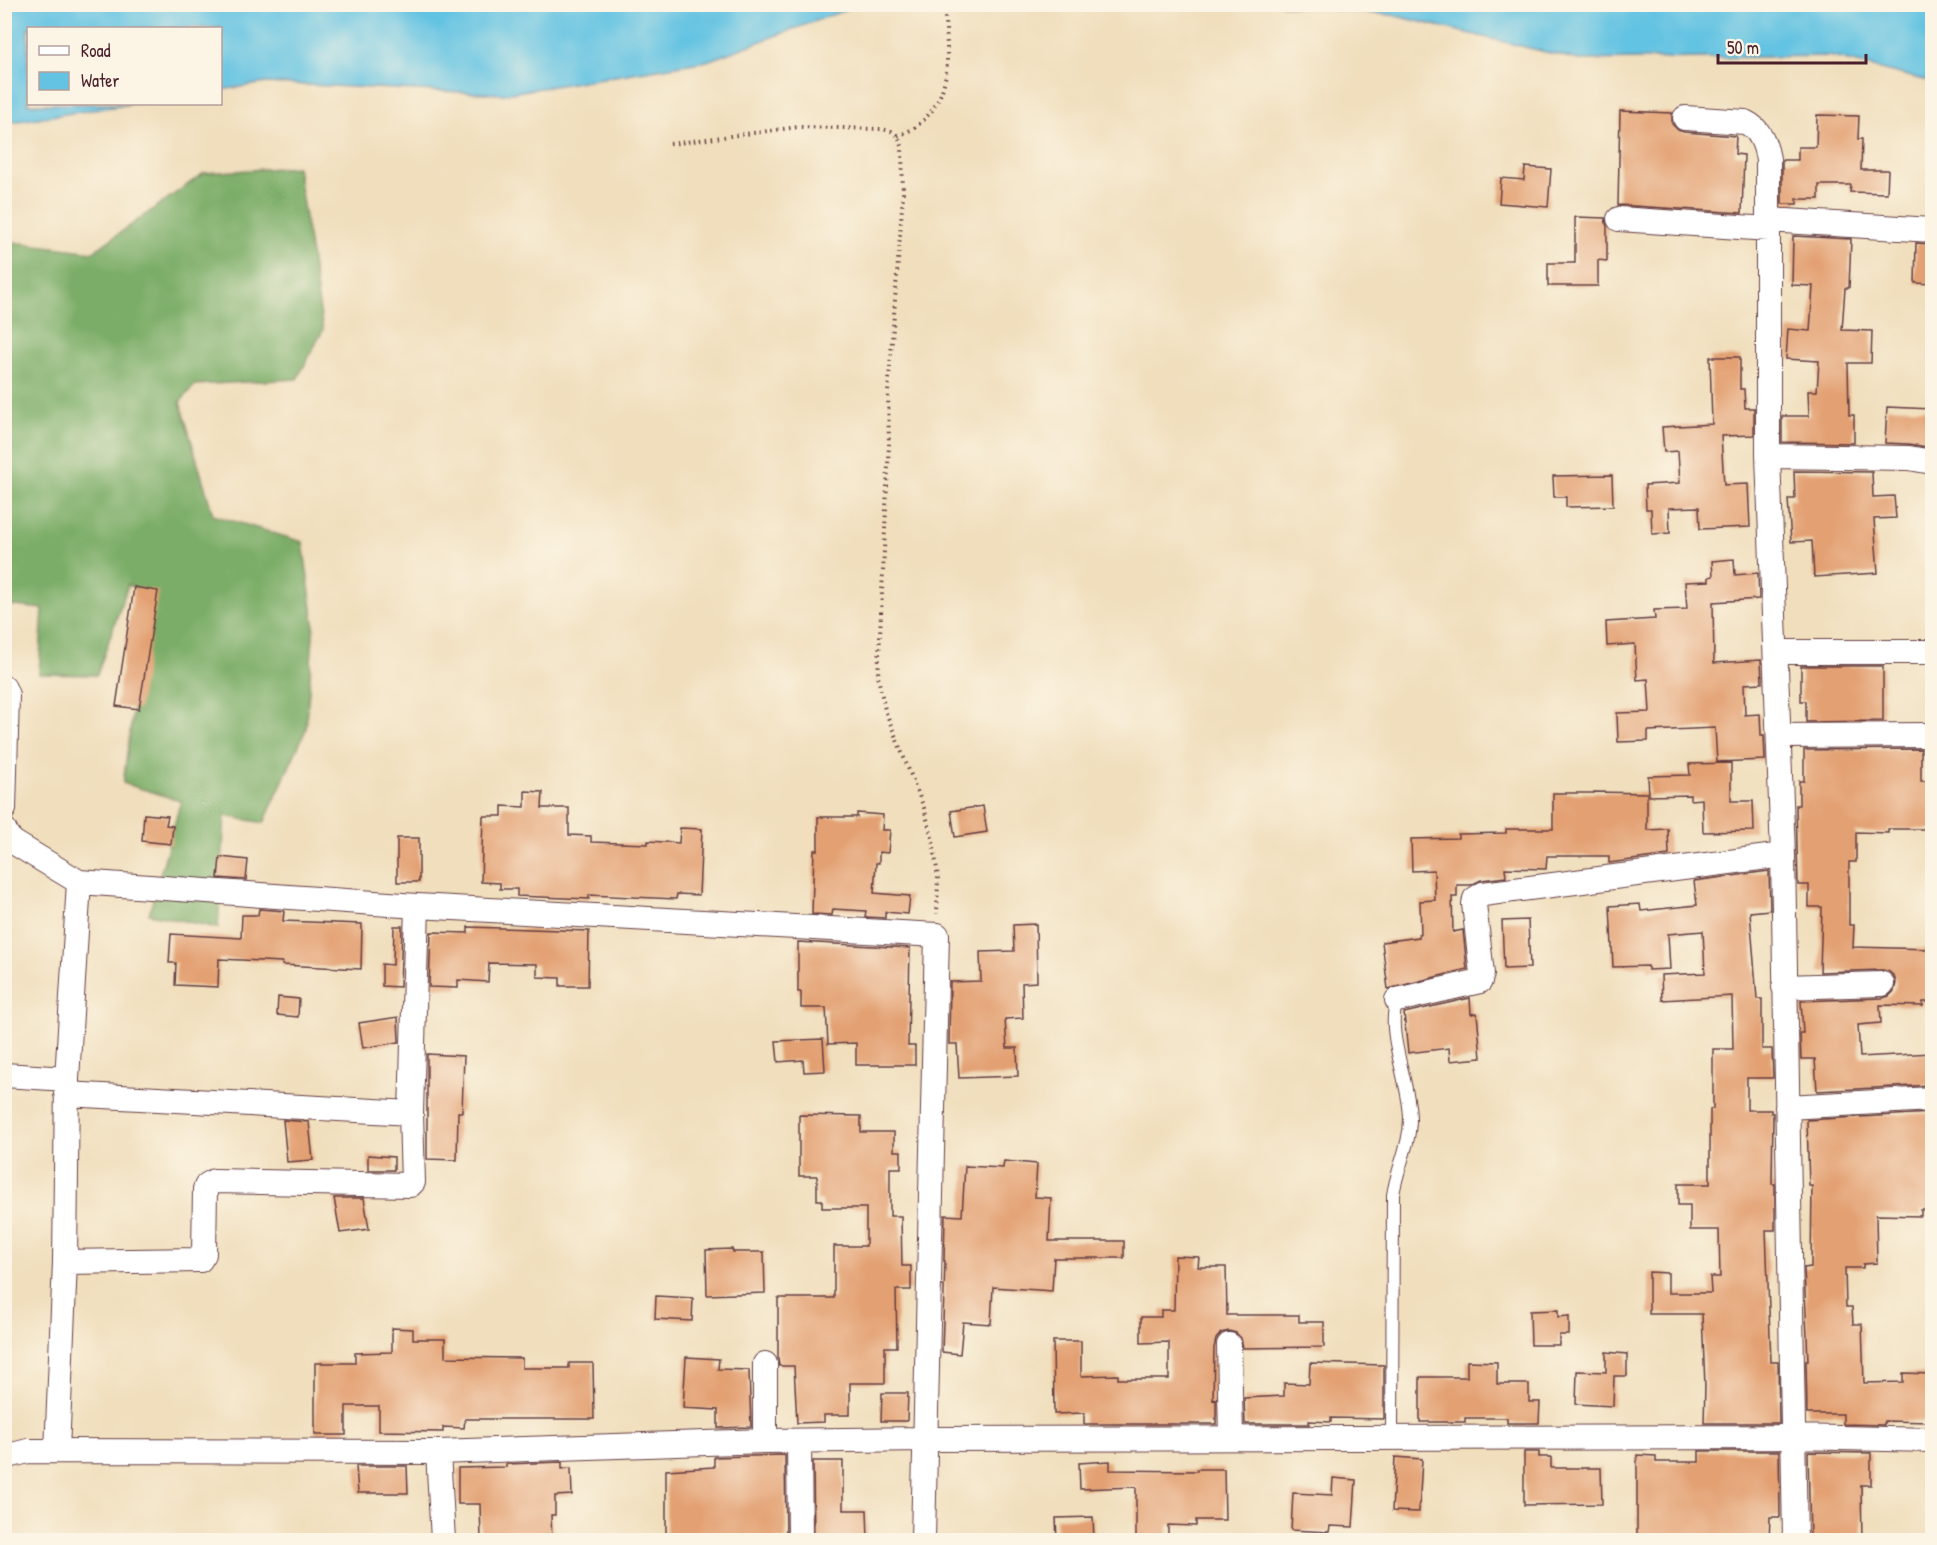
<svg xmlns="http://www.w3.org/2000/svg" width="1937" height="1545" font-family="'Patrick Hand',sans-serif">
<rect width="100%" height="100%" fill="#fcf5e5"/>
<filter id="ink" filterUnits="userSpaceOnUse"><feTurbulence type="fractalNoise" baseFrequency=".0167" numOctaves="2"/><feDisplacementMap in="SourceGraphic" scale="12" xChannelSelector="R" yChannelSelector="G"/><feConvolveMatrix kernelMatrix="1 2 1 2 8 2 1 2 1" color-interpolation-filters="sRGB"/></filter>
<filter id="wash" filterUnits="userSpaceOnUse"><feTurbulence type="fractalNoise" baseFrequency=".008" numOctaves="4" result="noise"/><feDisplacementMap in="SourceGraphic" scale="24" xChannelSelector="R" yChannelSelector="G"/><feGaussianBlur stdDeviation="1.35" result="paint"/><feColorMatrix in="noise" values="0 0 0 0 0 0 0 0 0 0 0 0 0 0 0 0 0 1.4 0 .05"/><feComposite in="paint" operator="in"/></filter>
<g filter="url(#wash)">
<rect width="100%" height="100%" fill="#f0debc"/>
<path fill="#7bad68" stroke="#62664a" stroke-width="1.5" d="M 297,167 L 323,330 L 297,379 L 195,385 L 180,402 L 213,515 L 303,542 L 314,623 L 306,729 L 264,823 L 225,816 L 218,928 L 149,914 L 181,801 L 123,783 L 149,594 L 128,585 L 97,675 L 39,674 L 43,609 L 5,605 L 5,241 L 93,252 L 204,173 Z"/>
<path fill="#64c3e2" stroke="#577186" stroke-width="1.5" d="M 5,4 L 859,4 L 859,5 L 707,61 L 504,94 L 266,83 L 221,90 L 220,28 L 28,28 L 28,104 L 132,104 L 5,123 Z
M 1281,5 L 1932,5 L 1932,82 L 1829,56 L 1579,60 L 1392,15 Z"/>
<g id="blocks">
<path fill="#e3a072" d="M 1620,111 L 1672,113 L 1672,124 L 1678,130 L 1684,132 L 1736,136 L 1735,154 L 1744,155 L 1742,213 L 1618,205 Z
M 1817,115 L 1859,116 L 1858,139 L 1862,139 L 1861,170 L 1888,170 L 1887,193 L 1850,192 L 1851,185 L 1819,185 L 1819,199 L 1797,199 L 1797,204 L 1782,204 L 1782,160 L 1798,160 L 1798,147 L 1816,147 Z
M 1525,167 L 1551,169 L 1548,207 L 1499,203 L 1501,178 L 1524,180 Z
M 1575,217 L 1605,218 L 1607,227 L 1607,261 L 1598,260 L 1598,286 L 1548,286 L 1548,263 L 1575,263 Z
M 1793,236 L 1851,239 L 1849,288 L 1845,288 L 1842,330 L 1872,331 L 1871,363 L 1848,363 L 1849,415 L 1854,415 L 1854,443 L 1782,442 L 1782,416 L 1809,416 L 1808,391 L 1817,391 L 1819,361 L 1786,359 L 1788,329 L 1810,331 L 1813,286 L 1792,285 Z
M 1916,243 L 1932,244 L 1932,284 L 1915,283 Z
M 1710,357 L 1740,357 L 1740,389 L 1744,389 L 1745,408 L 1754,408 L 1754,435 L 1721,436 L 1724,485 L 1748,484 L 1750,527 L 1700,529 L 1699,507 L 1669,508 L 1670,533 L 1652,534 L 1651,509 L 1646,509 L 1645,485 L 1680,483 L 1678,451 L 1664,452 L 1662,427 L 1712,424 Z
M 1887,407 L 1932,409 L 1932,448 L 1909,444 L 1885,443 Z
M 1794,471 L 1872,472 L 1873,497 L 1894,496 L 1896,518 L 1874,519 L 1878,573 L 1814,577 L 1812,541 L 1791,542 L 1788,499 L 1795,499 Z
M 1612,475 L 1613,506 L 1566,507 L 1566,497 L 1554,497 L 1553,476 Z
M 1734,559 L 1735,575 L 1758,573 L 1759,599 L 1713,602 L 1714,663 L 1761,660 L 1762,683 L 1744,684 L 1745,715 L 1760,714 L 1761,735 L 1764,735 L 1765,760 L 1717,762 L 1715,728 L 1648,731 L 1648,741 L 1618,742 L 1617,713 L 1650,712 L 1648,679 L 1637,680 L 1635,644 L 1607,646 L 1606,622 L 1655,619 L 1654,610 L 1687,609 L 1685,582 L 1709,581 L 1709,577 L 1713,576 L 1712,561 Z
M 134,587 L 158,591 L 139,709 L 116,706 Z
M 1801,666 L 1883,666 L 1883,721 L 1806,722 L 1806,701 L 1801,701 Z
M 1921,749 L 1921,781 L 1932,781 L 1932,829 L 1888,829 L 1888,833 L 1856,832 L 1856,862 L 1849,862 L 1849,925 L 1854,925 L 1853,947 L 1932,949 L 1932,1002 L 1923,1002 L 1923,1006 L 1880,1005 L 1881,1023 L 1858,1025 L 1860,1057 L 1932,1053 L 1932,1085 L 1817,1091 L 1815,1059 L 1801,1059 L 1800,1033 L 1803,1033 L 1801,1001 L 1883,998 L 1889,996 L 1894,991 L 1896,983 L 1894,976 L 1888,971 L 1882,970 L 1820,972 L 1822,907 L 1809,907 L 1809,885 L 1798,885 L 1796,805 L 1799,805 L 1799,781 L 1804,781 L 1804,750 Z
M 1731,763 L 1731,801 L 1753,801 L 1754,831 L 1703,832 L 1702,799 L 1690,800 L 1690,795 L 1649,796 L 1648,776 L 1690,775 L 1689,764 Z
M 525,791 L 543,792 L 542,808 L 569,808 L 569,835 L 591,836 L 591,842 L 648,844 L 648,841 L 679,843 L 680,828 L 702,829 L 699,895 L 677,894 L 676,899 L 589,895 L 589,899 L 517,896 L 517,889 L 500,889 L 500,883 L 481,882 L 483,816 L 502,816 L 502,806 L 525,807 Z
M 1594,792 L 1647,793 L 1647,830 L 1668,829 L 1669,855 L 1609,863 L 1609,856 L 1547,856 L 1546,869 L 1505,868 L 1506,877 L 1481,880 L 1471,885 L 1457,885 L 1457,897 L 1452,897 L 1453,932 L 1463,930 L 1467,969 L 1388,989 L 1382,942 L 1419,937 L 1419,934 L 1421,934 L 1420,901 L 1435,900 L 1434,870 L 1412,871 L 1411,839 L 1458,838 L 1458,834 L 1506,833 L 1506,829 L 1553,829 L 1553,793 L 1594,793 Z
M 983,806 L 987,832 L 955,837 L 951,811 Z
M 857,813 L 883,815 L 882,830 L 890,830 L 888,853 L 879,852 L 879,863 L 876,863 L 874,893 L 910,896 L 908,914 L 885,912 L 885,918 L 865,917 L 866,911 L 833,909 L 832,915 L 812,914 L 814,850 L 818,850 L 818,817 L 857,817 Z
M 144,814 L 168,816 L 166,825 L 173,826 L 171,844 L 142,841 Z
M 397,838 L 419,838 L 419,882 L 397,882 Z
M 220,857 L 248,860 L 246,880 L 218,878 Z
M 1769,871 L 1770,910 L 1750,912 L 1757,999 L 1762,999 L 1762,1049 L 1772,1049 L 1773,1078 L 1747,1078 L 1747,1110 L 1771,1110 L 1771,1113 L 1773,1113 L 1772,1184 L 1775,1184 L 1775,1230 L 1766,1230 L 1771,1362 L 1778,1362 L 1779,1423 L 1704,1423 L 1705,1386 L 1702,1314 L 1649,1314 L 1649,1272 L 1668,1273 L 1668,1293 L 1711,1293 L 1710,1277 L 1720,1277 L 1719,1230 L 1690,1230 L 1690,1205 L 1678,1205 L 1678,1184 L 1710,1184 L 1710,1109 L 1713,1109 L 1713,1049 L 1733,1049 L 1732,996 L 1662,1000 L 1661,975 L 1705,973 L 1703,931 L 1668,934 L 1670,969 L 1648,970 L 1648,966 L 1613,967 L 1610,906 L 1640,904 L 1641,911 L 1697,905 L 1694,881 Z
M 259,909 L 284,911 L 283,921 L 362,924 L 361,969 L 282,965 L 282,962 L 219,959 L 218,987 L 175,985 L 176,963 L 169,963 L 171,934 L 241,938 L 242,915 L 258,915 Z
M 1528,920 L 1530,968 L 1504,969 L 1502,921 Z
M 1036,924 L 1037,982 L 1022,983 L 1023,1018 L 1005,1019 L 1007,1048 L 1017,1048 L 1018,1076 L 959,1078 L 957,1044 L 949,1044 L 950,982 L 981,981 L 980,952 L 1014,951 L 1013,925 Z
M 394,926 L 402,926 L 400,987 L 382,986 L 382,964 L 393,965 Z
M 468,927 L 589,931 L 588,986 L 560,986 L 560,978 L 537,977 L 537,964 L 489,963 L 488,982 L 458,980 L 458,988 L 429,987 L 431,932 L 468,933 Z
M 798,942 L 910,948 L 908,1046 L 915,1046 L 915,1065 L 856,1065 L 856,1043 L 828,1044 L 826,1008 L 801,1008 L 801,992 L 798,992 Z
M 278,997 L 299,999 L 298,1017 L 277,1015 Z
M 1470,998 L 1471,1014 L 1477,1013 L 1481,1058 L 1450,1061 L 1449,1048 L 1408,1053 L 1404,1013 Z
M 398,1017 L 399,1042 L 363,1048 L 359,1023 Z
M 823,1039 L 825,1071 L 804,1072 L 803,1060 L 778,1062 L 776,1041 Z
M 427,1054 L 464,1056 L 462,1112 L 458,1112 L 457,1160 L 427,1159 Z
M 1932,1113 L 1932,1210 L 1921,1210 L 1921,1216 L 1876,1215 L 1877,1263 L 1863,1264 L 1863,1268 L 1845,1268 L 1846,1307 L 1852,1307 L 1853,1324 L 1862,1324 L 1864,1383 L 1903,1382 L 1903,1373 L 1932,1374 L 1932,1422 L 1884,1421 L 1884,1425 L 1843,1424 L 1843,1414 L 1807,1414 L 1806,1361 L 1808,1361 L 1804,1268 L 1811,1267 L 1812,1186 L 1809,1186 L 1807,1120 Z
M 799,1115 L 861,1116 L 861,1132 L 894,1132 L 894,1151 L 901,1151 L 901,1168 L 890,1168 L 890,1216 L 901,1216 L 902,1266 L 911,1266 L 911,1290 L 896,1290 L 897,1347 L 885,1347 L 885,1383 L 850,1383 L 850,1415 L 824,1415 L 824,1422 L 797,1423 L 794,1366 L 779,1366 L 778,1358 L 778,1298 L 834,1298 L 834,1246 L 866,1246 L 866,1208 L 822,1208 L 822,1200 L 817,1200 L 817,1176 L 799,1176 Z
M 283,1120 L 309,1122 L 313,1160 L 287,1162 Z
M 368,1155 L 394,1157 L 394,1170 L 368,1170 Z
M 1004,1161 L 1037,1164 L 1035,1197 L 1051,1198 L 1049,1241 L 1124,1241 L 1124,1258 L 1054,1258 L 1052,1291 L 993,1287 L 991,1324 L 963,1322 L 960,1354 L 942,1352 L 945,1261 L 944,1261 L 945,1215 L 962,1216 L 965,1166 L 1003,1168 Z
M 334,1198 L 364,1198 L 369,1229 L 340,1233 Z
M 732,1249 L 733,1252 L 764,1252 L 765,1293 L 707,1295 L 706,1250 Z
M 1175,1256 L 1199,1257 L 1198,1267 L 1226,1267 L 1227,1315 L 1299,1315 L 1299,1322 L 1324,1322 L 1324,1347 L 1243,1348 L 1241,1338 L 1236,1333 L 1229,1331 L 1221,1333 L 1216,1339 L 1214,1348 L 1213,1400 L 1216,1399 L 1216,1424 L 1084,1424 L 1084,1413 L 1054,1414 L 1053,1341 L 1081,1341 L 1081,1376 L 1118,1375 L 1118,1379 L 1169,1379 L 1169,1342 L 1141,1343 L 1141,1317 L 1161,1317 L 1161,1310 L 1174,1310 Z
M 656,1296 L 693,1298 L 692,1321 L 655,1319 Z
M 1558,1310 L 1558,1317 L 1569,1316 L 1569,1335 L 1559,1335 L 1559,1345 L 1531,1345 L 1530,1311 Z
M 392,1328 L 413,1329 L 413,1339 L 445,1339 L 445,1357 L 522,1358 L 522,1368 L 569,1368 L 569,1363 L 593,1363 L 594,1419 L 465,1419 L 464,1428 L 443,1427 L 443,1432 L 379,1431 L 379,1406 L 346,1406 L 346,1435 L 315,1435 L 315,1363 L 355,1363 L 355,1353 L 392,1352 Z
M 1606,1352 L 1627,1354 L 1627,1376 L 1614,1376 L 1613,1406 L 1576,1404 L 1577,1371 L 1606,1372 Z
M 686,1357 L 719,1359 L 718,1369 L 749,1370 L 751,1427 L 718,1428 L 718,1410 L 683,1408 Z
M 1467,1361 L 1497,1362 L 1497,1384 L 1529,1384 L 1529,1402 L 1540,1402 L 1539,1423 L 1507,1423 L 1507,1418 L 1465,1418 L 1465,1422 L 1420,1422 L 1420,1377 L 1467,1377 Z
M 1310,1363 L 1384,1365 L 1384,1419 L 1331,1418 L 1331,1422 L 1309,1421 L 1309,1424 L 1245,1424 L 1244,1398 L 1284,1396 L 1284,1383 L 1309,1384 Z
M 882,1393 L 908,1393 L 907,1421 L 881,1421 Z
M 1699,1451 L 1779,1451 L 1780,1517 L 1770,1517 L 1769,1540 L 1647,1540 L 1637,1539 L 1637,1455 L 1656,1456 L 1656,1462 L 1699,1462 Z
M 1524,1452 L 1539,1452 L 1539,1457 L 1551,1457 L 1551,1468 L 1601,1468 L 1602,1504 L 1524,1505 Z
M 1808,1452 L 1871,1453 L 1871,1485 L 1861,1485 L 1862,1540 L 1810,1540 Z
M 785,1455 L 786,1540 L 666,1540 L 666,1470 L 714,1467 L 714,1457 Z
M 1395,1457 L 1422,1459 L 1419,1512 L 1392,1511 Z
M 813,1461 L 843,1461 L 843,1510 L 867,1510 L 868,1540 L 814,1540 Z
M 1110,1461 L 1110,1470 L 1197,1471 L 1197,1469 L 1224,1469 L 1225,1520 L 1196,1520 L 1196,1526 L 1168,1525 L 1168,1540 L 1136,1540 L 1136,1487 L 1080,1489 L 1079,1463 Z
M 562,1462 L 562,1469 L 571,1468 L 572,1495 L 555,1496 L 555,1515 L 551,1515 L 552,1540 L 481,1540 L 480,1504 L 458,1504 L 458,1468 L 506,1467 L 506,1464 Z
M 356,1466 L 407,1466 L 408,1493 L 358,1493 Z
M 1333,1478 L 1356,1480 L 1353,1527 L 1330,1526 L 1329,1532 L 1291,1530 L 1293,1493 L 1332,1495 Z
M 1093,1517 L 1094,1540 L 1057,1540 L 1056,1518 Z"/>
</g>
</g>
<g filter="url(#ink)">
<use href="#blocks" fill-opacity="0" stroke="#633c41" stroke-width="1.5"/>
<g fill="none" stroke-linecap="round" stroke-linejoin="round">
<g stroke="#633c41" stroke-width="14">
<path id="service" d="M 1392,1438 L 1393,1195 C 1397,1168 1410,1145 1410,1119 C 1410,1082 1385,1034 1397,1000"/>
</g>
<g stroke="#633c41" stroke-width="26">
<path id="minor" d="M 1685,118 L 1745,122 C 1760,129 1765,143 1768,159 L 1768,456 L 1783,855 L 1795,1540
M 1619,219 L 1769,229
M 1769,220 L 1932,230
M 1768,456 L 1909,458 L 1932,462
M 1776,652 L 1932,652
M 4,688 L 7,695 L 4,809
M 1779,736 L 1932,735
M 4,829 L 8,837 L 13,842 L 79,882 L 417,906 L 937,935 L 923,1540
M 1784,987 L 1882,984
M 1397,1000 L 1480,981 L 1482,974 L 1474,904 L 1475,899 L 1483,894 L 1783,855
M 4,1075 L 67,1079
M 66,1094 L 411,1113 L 417,906
M 1787,1107 L 1932,1099
M 65,1262 L 200,1260 L 204,1254 L 205,1189 L 207,1185 L 214,1181 L 410,1185 L 413,1182 L 411,1113
M 1229,1345 L 1231,1438
M 765,1441 L 765,1364
M 799,1441 L 800,1540
M 57,1451 L 65,1262 L 67,1079 L 79,882
M 438,1452 L 443,1540
M 4,1457 L 28,1451 L 438,1452 L 765,1441 L 926,1439 L 1793,1437 L 1932,1440"/>
</g>
<path stroke="#633c41" stroke-width="4" stroke-dasharray="1.5 4.5" stroke-linecap="butt" d="M 898,136 C 904,133 913,130 918,125 C 956,94 947,48 944,4
M 670,144 L 798,127 L 881,129 L 891,131 L 898,136 L 902,146 L 903,195 L 888,393 L 889,445 L 878,677 L 885,710 L 924,808 L 933,841 L 938,877 L 937,914"/>
<use href="#service" stroke="#fff" stroke-width="12"/>
<use href="#minor" stroke="#fff" stroke-width="24"/>
</g>
</g>
<rect width="1937" height="1545" fill="none" stroke="#fcf5e5" stroke-width="24"/>
<rect x="27" y="27" width="195" height="78" fill="#fcf5e5" stroke="#b59f9b" stroke-width="1.5"/>
<rect x="39" y="46" width="30" height="9" fill="#ffffff" stroke="#b59f9b" stroke-width="1.5"/>
<text x="81" y="57" font-size="18" fill="#4a1f2b">Road</text>
<rect x="39" y="72" width="30" height="18" fill="#64c3e2" stroke="#b59f9b" stroke-width="1.5"/>
<text x="81" y="87" font-size="18" fill="#4a1f2b">Water</text>
<path d="M1718 54v9h148v-9" fill="none" stroke="#4a1f2b" stroke-width="3"/>
<text x="1727" y="54" font-size="18" fill="#4a1f2b" stroke="#fcf5e5" stroke-width="4.5" paint-order="stroke">50 m</text>
</svg>
